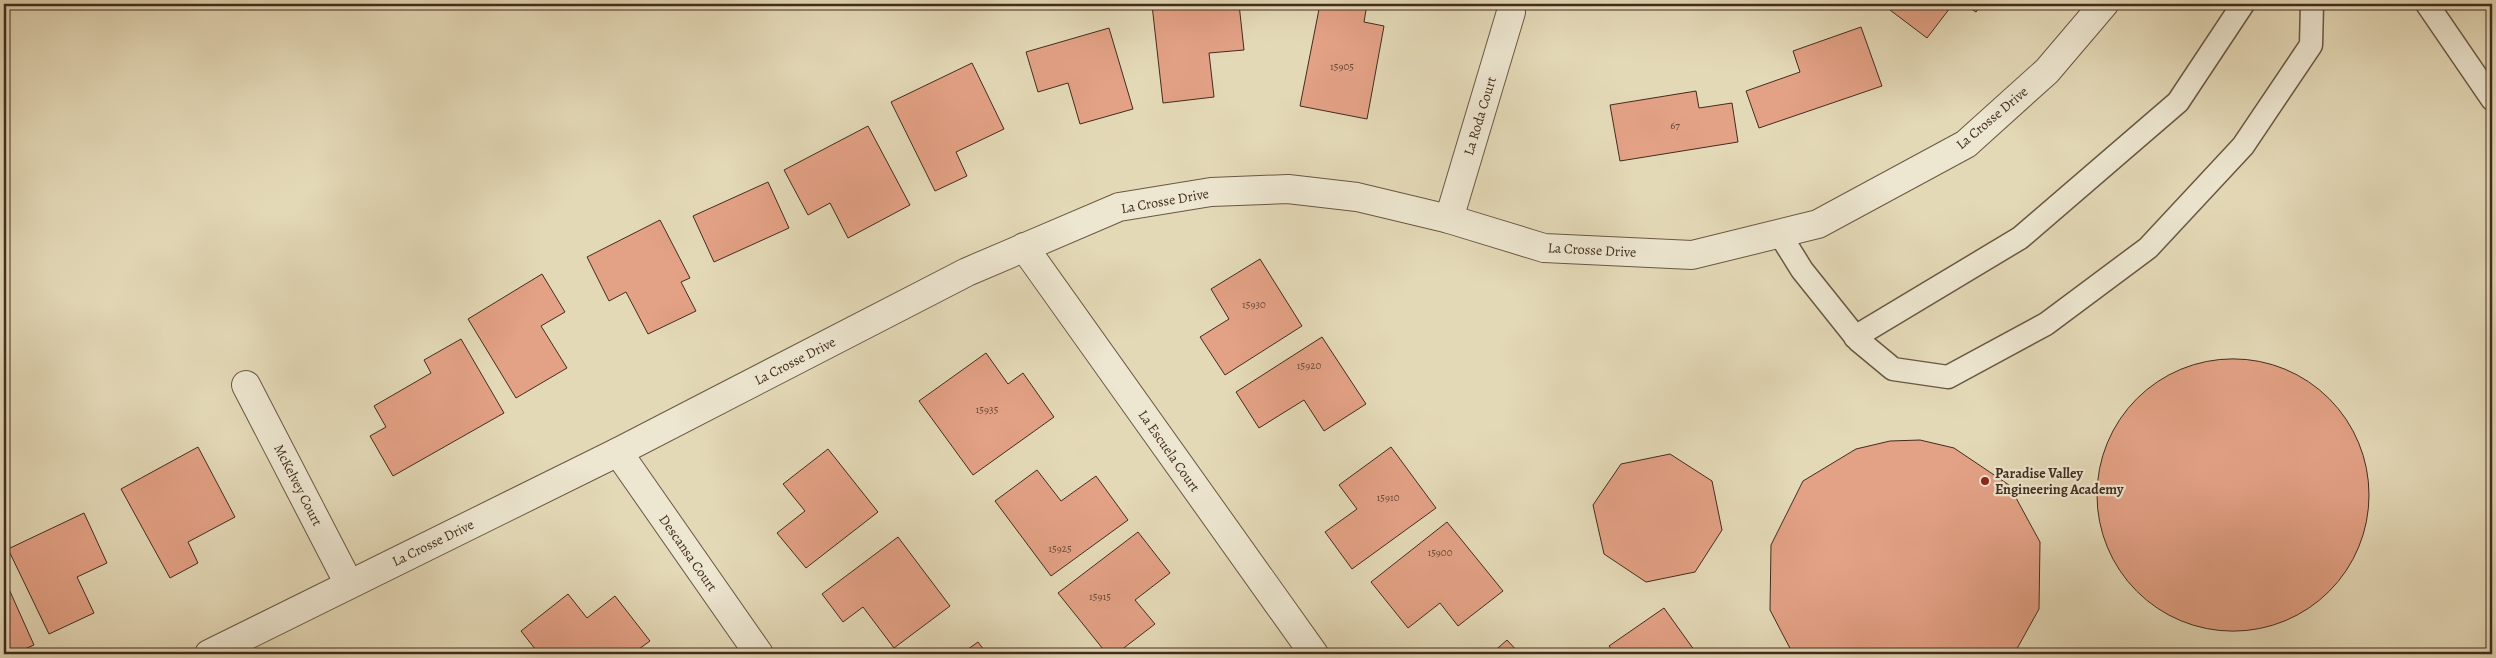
<svg xmlns="http://www.w3.org/2000/svg" width="2496" height="658" font-family="Alegreya,serif">
<rect width="100%" height="100%" fill="#e4d9b7"/>
<filter id="stains"><feTurbulence type="fractalNoise" baseFrequency=".004" numOctaves="4"/><feColorMatrix values="0 0 0 0 .2 0 0 0 0 .09 0 0 0 0 .02 0 0 0 .5 -.17"/></filter>
<radialGradient id="worn" r=".72"><stop offset=".6" stop-color="#630" stop-opacity="0"/><stop offset="1" stop-color="#630" stop-opacity=".3"/></radialGradient>
<path fill="#e3a185" stroke="#422c1e" d="M 1163,4 L 1239,4 L 1244,50 L 1209,53 L 1214,97 L 1163,103 L 1152,5 Z
M 1320,4 L 1367,4 L 1364,22 L 1384,26 L 1367,119 L 1300,106 Z
M 1894,4 L 1953,4 L 1927,38 L 1890,10 Z
M 1964,4 L 1982,4 L 1976,12 Z
M 1861,27 L 1882,86 L 1759,128 L 1746,91 L 1800,72 L 1793,51 Z
M 1109,28 L 1133,109 L 1080,124 L 1068,83 L 1038,92 L 1026,52 Z
M 972,63 L 1004,129 L 956,152 L 967,176 L 935,191 L 891,102 Z
M 1696,91 L 1699,108 L 1732,103 L 1738,142 L 1620,161 L 1610,105 Z
M 868,126 L 910,205 L 848,238 L 830,203 L 808,215 L 784,170 Z
M 768,182 L 789,228 L 714,262 L 693,216 Z
M 660,220 L 690,278 L 681,282 L 696,311 L 648,334 L 626,292 L 609,301 L 587,257 Z
M 1260,259 L 1302,326 L 1225,375 L 1200,337 L 1229,319 L 1211,289 Z
M 542,274 L 565,312 L 541,326 L 567,368 L 516,398 L 468,319 Z
M 1322,337 L 1366,404 L 1324,431 L 1304,400 L 1259,428 L 1236,392 Z
M 461,339 L 504,413 L 393,476 L 370,436 L 386,427 L 374,406 L 431,373 L 424,360 Z
M 986,353 L 1008,384 L 1023,373 L 1054,417 L 973,475 L 919,401 Z
M2097 495a136 136 0 1 1 272 0a136 136 0 1 1-272 0Z
M 1920,440 L 1954,448 L 2009,485 L 2040,542 L 2039,609 L 2014,654 L 1793,654 L 1770,610 L 1771,545 L 1803,481 L 1856,449 L 1890,441 Z
M 198,447 L 235,517 L 188,542 L 198,563 L 170,578 L 121,489 Z
M 1391,447 L 1436,508 L 1352,569 L 1325,532 L 1357,509 L 1339,485 Z
M 828,449 L 878,512 L 806,568 L 777,533 L 805,511 L 783,484 Z
M 1670,454 L 1712,481 L 1722,530 L 1695,572 L 1646,582 L 1604,554 L 1593,505 L 1621,464 Z
M 1037,470 L 1061,501 L 1096,476 L 1128,520 L 1051,576 L 995,501 Z
M 84,513 L 107,563 L 77,577 L 94,613 L 49,634 L 8,549 Z
M 1447,522 L 1503,591 L 1458,626 L 1440,603 L 1408,628 L 1371,582 Z
M 1138,532 L 1170,573 L 1135,600 L 1155,624 L 1116,654 L 1107,654 L 1058,593 Z
M 898,537 L 950,606 L 894,648 L 863,607 L 843,622 L 822,594 Z
M 4,578 L 34,645 L 13,654 L 4,654 Z
M 568,594 L 587,618 L 615,596 L 650,641 L 632,654 L 539,654 L 521,631 Z
M 1664,608 L 1697,654 L 1615,654 L 1609,646 Z
M 1507,640 L 1520,654 L 1491,654 Z
M 978,642 L 987,654 L 961,654 Z"/>
<g fill="none" stroke-linecap="round" stroke-linejoin="round">
<g stroke="#6a5744" stroke-width="25">
<path id="service" d="M 2427,4 L 2492,99
M 1779,233 L 1802,270 L 1858,340 L 1893,369 L 1948,377 L 2046,324 L 2148,248 L 2243,146 L 2311,45 L 2312,4
M 1855,337 L 2020,238 L 2178,102 L 2243,4"/>
</g>
<g stroke="#6a5744" stroke-width="30">
<path id="minor" d="M 1449,219 L 1511,12
M 1024,247 L 1314,654
M 246,385 L 349,584
M 618,452 L 759,654"/>
</g>
<g stroke="#6a5744" stroke-width="30">
<path id="tertiary" d="M 209,654 L 618,452 L 967,272 L 1119,207 L 1211,192 L 1288,189 L 1357,197 L 1449,219 L 1544,248 L 1692,255 L 1818,224 L 1966,144 L 2047,71 L 2104,4"/>
</g>
<use href="#service" stroke="#ede6d0" stroke-width="22"/>
<use href="#minor" stroke="#ede6d0" stroke-width="28"/>
<use href="#tertiary" stroke="#ede6d0" stroke-width="28"/>
</g>
<circle fill="#8f2418" stroke="#ede6d0" stroke-width="2" cx="1985" cy="481" r="5"/>
<g text-anchor="middle" dominant-baseline="central" stroke-width="4.5" stroke-linejoin="round" paint-order="stroke">
<g font-size="11" fill="#6a4938">
<text x="1342" y="66">15905</text>
<text x="1675" y="125">67</text>
<text x="1254" y="304">15930</text>
<text x="1309" y="365">15920</text>
<text x="987" y="409">15935</text>
<text x="1388" y="497">15910</text>
<text x="1060" y="548">15925</text>
<text x="1440" y="552">15900</text>
<text x="1100" y="596">15915</text>
</g>
<g font-size="14" fill="#422c1e" stroke="#ede6d0">
<text transform="translate(1480 116) rotate(-73)">La Roda Court</text>
<text transform="translate(1992 118) rotate(-40)">La Crosse Drive</text>
<text transform="translate(1165 201) rotate(-10)">La Crosse Drive</text>
<text transform="translate(1592 250) rotate(3)">La Crosse Drive</text>
<text transform="translate(795 361) rotate(-27)">La Crosse Drive</text>
<text transform="translate(1169 451) rotate(55)">La Escuela Court</text>
<text transform="translate(298 485) rotate(63)">McKelvey Court</text>
<text transform="translate(433 543) rotate(-26)">La Crosse Drive</text>
<text transform="translate(688 553) rotate(55)">Descansa Court</text>
</g>
<g font-size="14" font-weight="bold" fill="#422c1e" stroke="#ede6d0" text-anchor="start">
<text x="1995" y="473">Paradise Valley<tspan x="1995" dy="16">Engineering Academy</tspan></text>
</g>
</g>
<rect width="2496" height="658" fill="none" stroke="#e4d9b7" stroke-width="20"/>
<rect x="5" y="5" width="2486" height="648" fill="none" stroke="#422c1e" stroke-width="2.5"/>
<rect x="10" y="10" width="2476" height="638" fill="none" stroke="#422c1e"/>
<rect width="100%" height="100%" filter="url(#stains)"/>
<rect width="100%" height="100%" fill="url(#worn)"/>
</svg>
